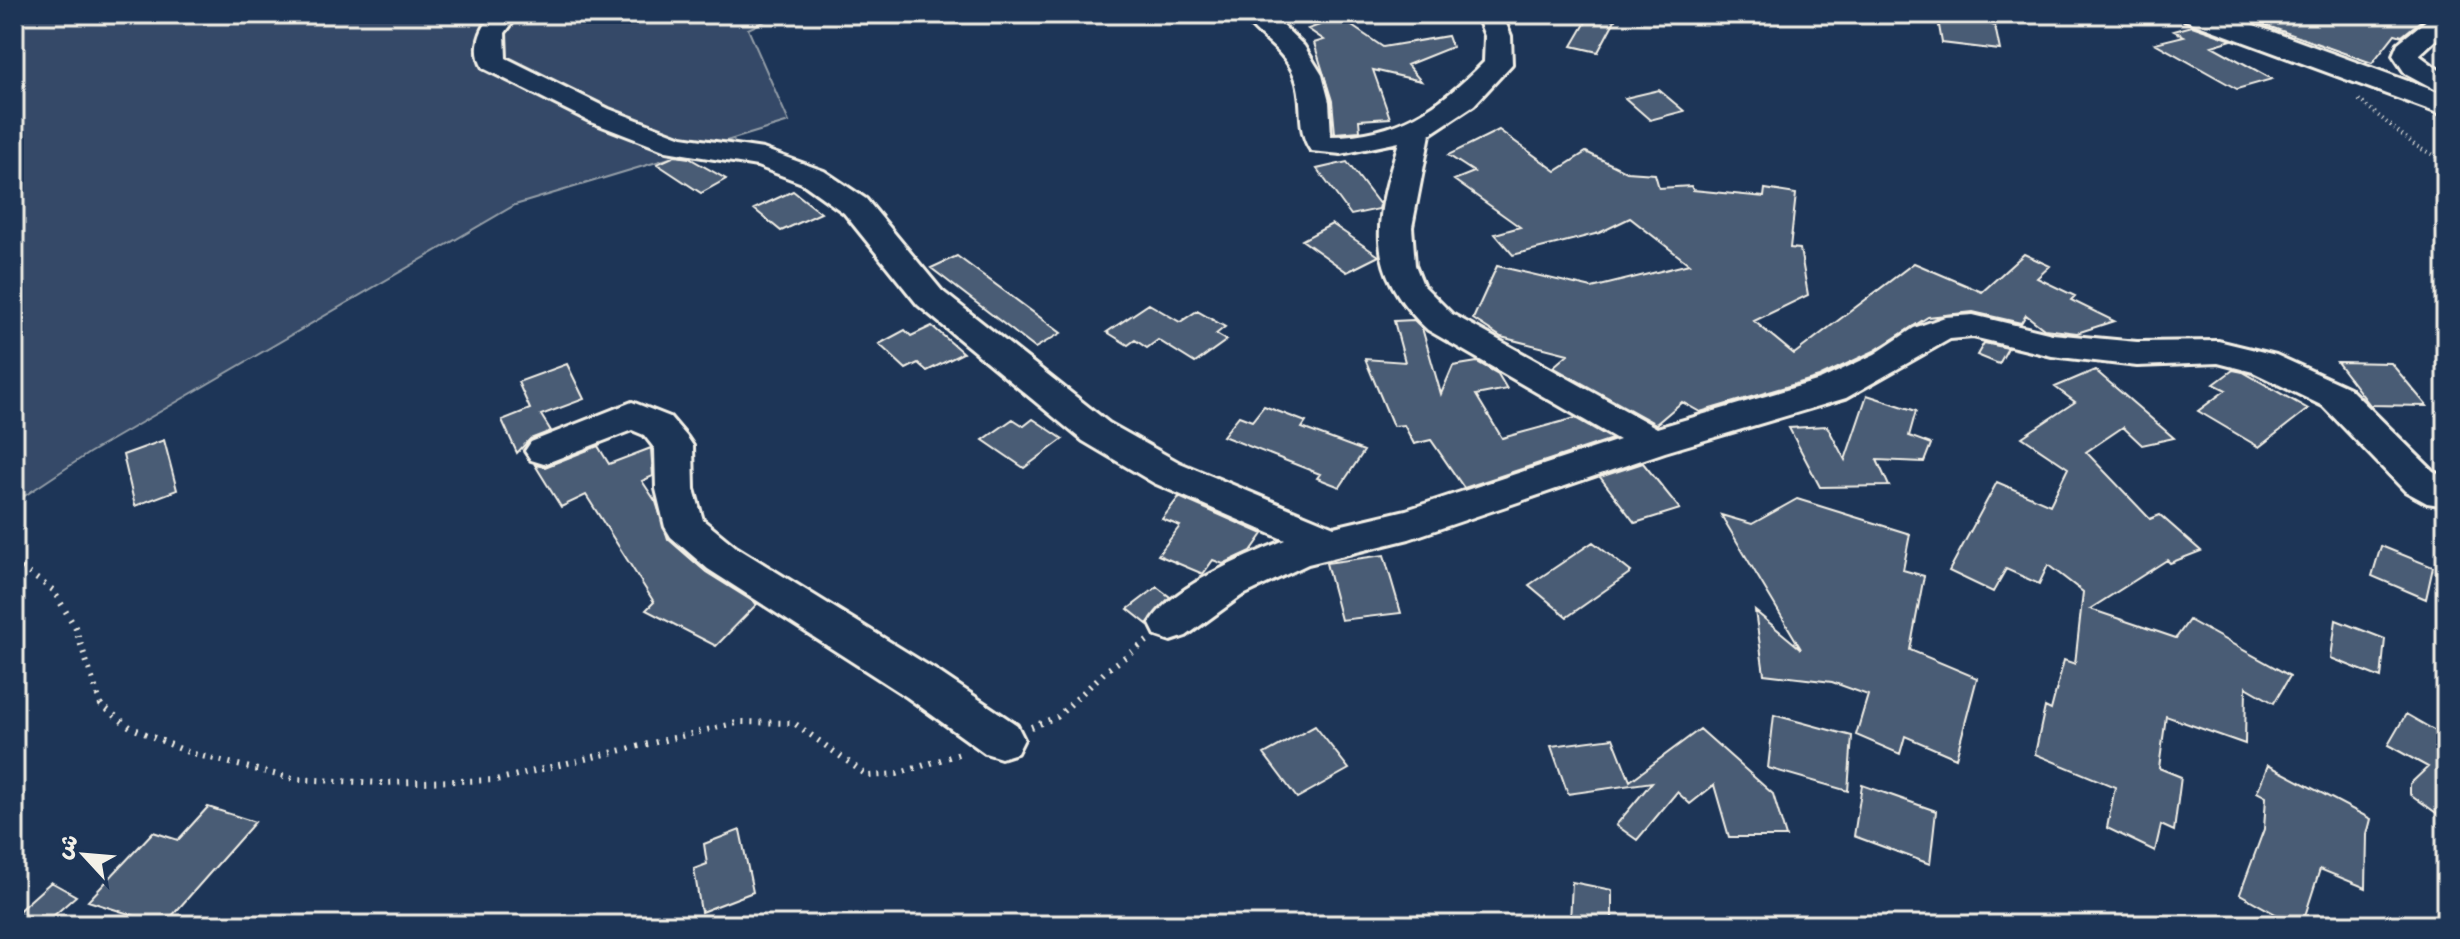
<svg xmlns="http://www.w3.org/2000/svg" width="2460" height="939" font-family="Sriracha,'Playpen Sans Arabic',sans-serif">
<rect width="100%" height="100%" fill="#1d3557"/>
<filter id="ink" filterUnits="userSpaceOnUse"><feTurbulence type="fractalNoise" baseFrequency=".0125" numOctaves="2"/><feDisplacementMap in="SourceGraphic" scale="16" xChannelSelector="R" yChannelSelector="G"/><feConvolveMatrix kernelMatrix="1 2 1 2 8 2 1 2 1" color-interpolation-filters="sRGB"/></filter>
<g filter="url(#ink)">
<path fill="#354a67" stroke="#949ea8" stroke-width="2" d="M 14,14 L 780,14 L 748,29 L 789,122 L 515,205 L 89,453 L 14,503 Z"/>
<path fill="#485b74" stroke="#f4f1e8" stroke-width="2" d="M 1937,14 L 1967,14 L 1995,26 L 2000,50 L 1942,43 Z
M 2234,14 L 2424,14 L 2428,15 L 2402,36 L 2395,34 L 2372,63 Z
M 1590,15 L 1615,20 L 1598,52 L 1572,46 Z
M 1340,18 L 1383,47 L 1448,36 L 1452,47 L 1407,65 L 1421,81 L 1373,70 L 1390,118 L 1359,120 L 1360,131 L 1335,133 L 1332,101 L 1314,43 L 1324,40 L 1308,29 Z
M 2192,26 L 2232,40 L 2212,46 L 2272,79 L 2237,89 L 2155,43 L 2184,36 L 2174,31 Z
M 1659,90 L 1684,111 L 1650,120 L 1625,98 Z
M 1499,130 L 1556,171 L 1586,152 L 1627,172 L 1655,174 L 1659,188 L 1691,186 L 1693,190 L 1764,197 L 1765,189 L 1796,194 L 1790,248 L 1800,249 L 1808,295 L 1754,321 L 1794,354 L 1914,263 L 1982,292 L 2024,254 L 2050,266 L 2037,278 L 2075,296 L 2071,300 L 2114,321 L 2077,333 L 2044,329 L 2026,315 L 2021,323 L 1973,312 L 1928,317 L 1874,351 L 1819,377 L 1700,412 L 1682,402 L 1656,424 L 1553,367 L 1568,354 L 1501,337 L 1473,319 L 1497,266 L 1592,288 L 1689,264 L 1630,218 L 1599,233 L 1513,255 L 1495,234 L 1520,227 L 1454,180 L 1474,172 L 1448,155 Z
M 675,156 L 689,158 L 726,179 L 701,193 L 657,164 Z
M 1347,162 L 1380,205 L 1379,209 L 1351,215 L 1317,169 Z
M 793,191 L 821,213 L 781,231 L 754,209 Z
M 1332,224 L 1379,256 L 1347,272 L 1302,240 Z
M 957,256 L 1061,333 L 1035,348 L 931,268 Z
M 1149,304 L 1180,322 L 1197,311 L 1225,327 L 1216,334 L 1227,340 L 1195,363 L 1158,340 L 1147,348 L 1135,340 L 1128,345 L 1107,332 Z
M 1414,320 L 1422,328 L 1441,394 L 1453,366 L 1477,362 L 1498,374 L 1507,389 L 1476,395 L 1502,438 L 1575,418 L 1612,439 L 1464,488 L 1431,440 L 1414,444 L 1404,425 L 1393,426 L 1365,359 L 1405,362 L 1394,321 Z
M 932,326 L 963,353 L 927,371 L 918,363 L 906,369 L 879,344 L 905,330 L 911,336 Z
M 1984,343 L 2008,348 L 1999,364 L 1977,355 Z
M 2337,362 L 2391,363 L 2427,406 L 2370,405 Z
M 567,364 L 584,399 L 541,415 L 551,431 L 530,439 L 517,453 L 502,420 L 530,409 L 518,382 Z
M 2095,370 L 2174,438 L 2142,445 L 2123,427 L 2086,452 L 2150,519 L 2160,515 L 2201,551 L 2170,563 L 2167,560 L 2090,609 L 2176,638 L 2189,620 L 2290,676 L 2274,703 L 2246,687 L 2245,744 L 2166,716 L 2159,768 L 2181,777 L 2174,831 L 2161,825 L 2155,851 L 2107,828 L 2115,787 L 2035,754 L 2045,707 L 2051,710 L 2064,660 L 2075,664 L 2083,592 L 2048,565 L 2039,584 L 2006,569 L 1993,592 L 1949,571 L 1997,482 L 2050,505 L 2068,468 L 2022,437 L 2075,402 L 2055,387 Z
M 2233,370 L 2243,372 L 2308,409 L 2259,447 L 2198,411 L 2226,390 L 2214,384 Z
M 1867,395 L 1916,411 L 1909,436 L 1931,444 L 1924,462 L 1877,460 L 1889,486 L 1820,487 L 1789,428 L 1827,426 L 1845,460 Z
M 1264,406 L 1306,422 L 1302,428 L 1364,451 L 1340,487 L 1317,478 L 1320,474 L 1223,436 L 1239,416 L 1252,421 Z
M 1013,419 L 1024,426 L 1033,419 L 1063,439 L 1024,468 L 983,440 Z
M 164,440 L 177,490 L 135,506 L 123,455 Z
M 598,446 L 609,464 L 651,448 L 653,476 L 642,481 L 656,502 L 668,539 L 706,572 L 757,604 L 716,646 L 646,610 L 654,602 L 586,495 L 561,507 L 535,465 L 545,467 Z
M 1643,463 L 1680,509 L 1635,523 L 1600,477 Z
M 1179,497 L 1263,534 L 1251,551 L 1223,564 L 1213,560 L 1203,574 L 1158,555 L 1180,526 L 1162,519 Z
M 1797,499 L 1910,534 L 1903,570 L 1924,576 L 1910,650 L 1977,678 L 1956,758 L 1905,736 L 1900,754 L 1856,735 L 1868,695 L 1832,682 L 1764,674 L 1755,611 L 1801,649 L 1721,515 L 1752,524 Z
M 1593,542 L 1631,572 L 1567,617 L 1529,585 Z
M 2381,546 L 2433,567 L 2426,599 L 2372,576 Z
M 1384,555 L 1401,613 L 1341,620 L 1326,563 Z
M 1157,587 L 1170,597 L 1147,624 L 1128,609 Z
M 2336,620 L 2385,639 L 2381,678 L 2331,658 Z
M 2406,714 L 2446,737 L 2446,820 L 2410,794 L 2410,784 L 2428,767 L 2388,745 Z
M 1774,715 L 1852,736 L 1848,791 L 1768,768 Z
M 1315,726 L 1349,769 L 1297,798 L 1264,754 Z
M 1700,729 L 1773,794 L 1786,837 L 1729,837 L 1714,785 L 1690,804 L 1677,792 L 1637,840 L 1616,825 L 1652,782 L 1568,794 L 1551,746 L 1613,738 L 1630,781 Z
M 2268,765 L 2371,819 L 2367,835 L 2366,888 L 2320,869 L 2302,925 L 2295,925 L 2240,894 L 2264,829 L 2266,797 L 2257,792 Z
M 1862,785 L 1936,811 L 1930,864 L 1854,836 Z
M 208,807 L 255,822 L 164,925 L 88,901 L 153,832 L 178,840 Z
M 740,830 L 753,892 L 701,912 L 694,869 L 707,864 L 704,844 Z
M 51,882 L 76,896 L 43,925 L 14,925 L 14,915 Z
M 1572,882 L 1612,890 L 1612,925 L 1570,922 Z"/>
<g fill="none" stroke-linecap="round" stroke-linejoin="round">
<g stroke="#f4f1e8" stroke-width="6">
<path id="minor" d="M 493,14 L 519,14 L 505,33 L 506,58 L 609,109 L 682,137 L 763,149 L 824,171 L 866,199 L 942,291 L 1109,423 L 1180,463 L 1334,527 L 1406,510 L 1619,440 L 1428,330 C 1363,269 1375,221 1399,142 L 1341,154 L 1311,151 C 1295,128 1305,102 1295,77 C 1284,48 1257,38 1241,14 L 1271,14 L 1304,46 L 1322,75 L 1329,102 L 1331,136 C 1397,136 1440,107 1484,62 L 1485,36 L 1476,14 L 1502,14 L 1511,36 L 1512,64 L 1474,105 L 1430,134 L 1412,227 L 1415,265 L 1423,285 L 1452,314 L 1657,428 L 1820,380 L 1875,354 L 1914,328 L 1945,317 L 1973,315 L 2052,334 L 2137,342 L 2218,341 L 2276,355 L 2349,388 L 2433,471 L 2446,478 L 2446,506 L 2427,503 L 2405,491 L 2323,406 L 2253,372 L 2218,363 L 2137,366 L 2052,356 L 1973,337 L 1950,339 L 1846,398 L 1665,452 L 1409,539 L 1308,564 L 1241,596 L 1186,636 L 1171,641 L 1156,636 L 1150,624 C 1169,587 1247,556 1285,540 L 1154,483 L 1083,441 L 918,305 L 844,213 L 802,183 L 757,166 L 666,151 L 589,121 L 483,68 C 472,49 480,29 493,14 Z
M 2434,14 L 2446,14 L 2446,30 L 2419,55 L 2446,75 L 2446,95 L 2405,73 L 2393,55 L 2398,43 Z
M 632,402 L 670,417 L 687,437 L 693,446 L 694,489 L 703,520 L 736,547 L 937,671 L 1017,725 L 1024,739 L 1017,753 L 1001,758 L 985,753 L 907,697 L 708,569 L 671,537 L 665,527 L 656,489 L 655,449 L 644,435 L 632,430 L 544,464 L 531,460 L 525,451 L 531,442 Z"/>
</g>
<g stroke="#f4f1e8" stroke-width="6">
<path id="major" d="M 2181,14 L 2224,14 L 2446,95 L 2446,116 L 2185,20 Z"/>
</g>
<path stroke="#f4f1e8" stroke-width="4" stroke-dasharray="1 4" stroke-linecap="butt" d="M 2359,100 L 2416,146 L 2446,162"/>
<path stroke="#f4f1e8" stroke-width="6" stroke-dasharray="2 7" stroke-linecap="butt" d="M 14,563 L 53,590 L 75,627 L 101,705 L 130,727 L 190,753 L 294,779 L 383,783 L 496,780 L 741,722 L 794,723 L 868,776 L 897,774 L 962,753
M 1031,727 L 1057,717 L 1107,670 L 1147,641"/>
<use href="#minor" fill="#1d3557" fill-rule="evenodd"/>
<use href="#major" fill="#1d3557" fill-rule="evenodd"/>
</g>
</g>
<rect width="2460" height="939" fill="none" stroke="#1d3557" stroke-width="48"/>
<rect x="24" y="24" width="2412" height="891" fill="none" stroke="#f4f1e8" stroke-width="3" filter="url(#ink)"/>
<g transform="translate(84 855) rotate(296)" stroke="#1d3557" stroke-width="6" paint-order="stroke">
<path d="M0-6L14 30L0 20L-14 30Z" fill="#f4f1e8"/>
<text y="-12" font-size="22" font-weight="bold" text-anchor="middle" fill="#f4f1e8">ش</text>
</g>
</svg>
